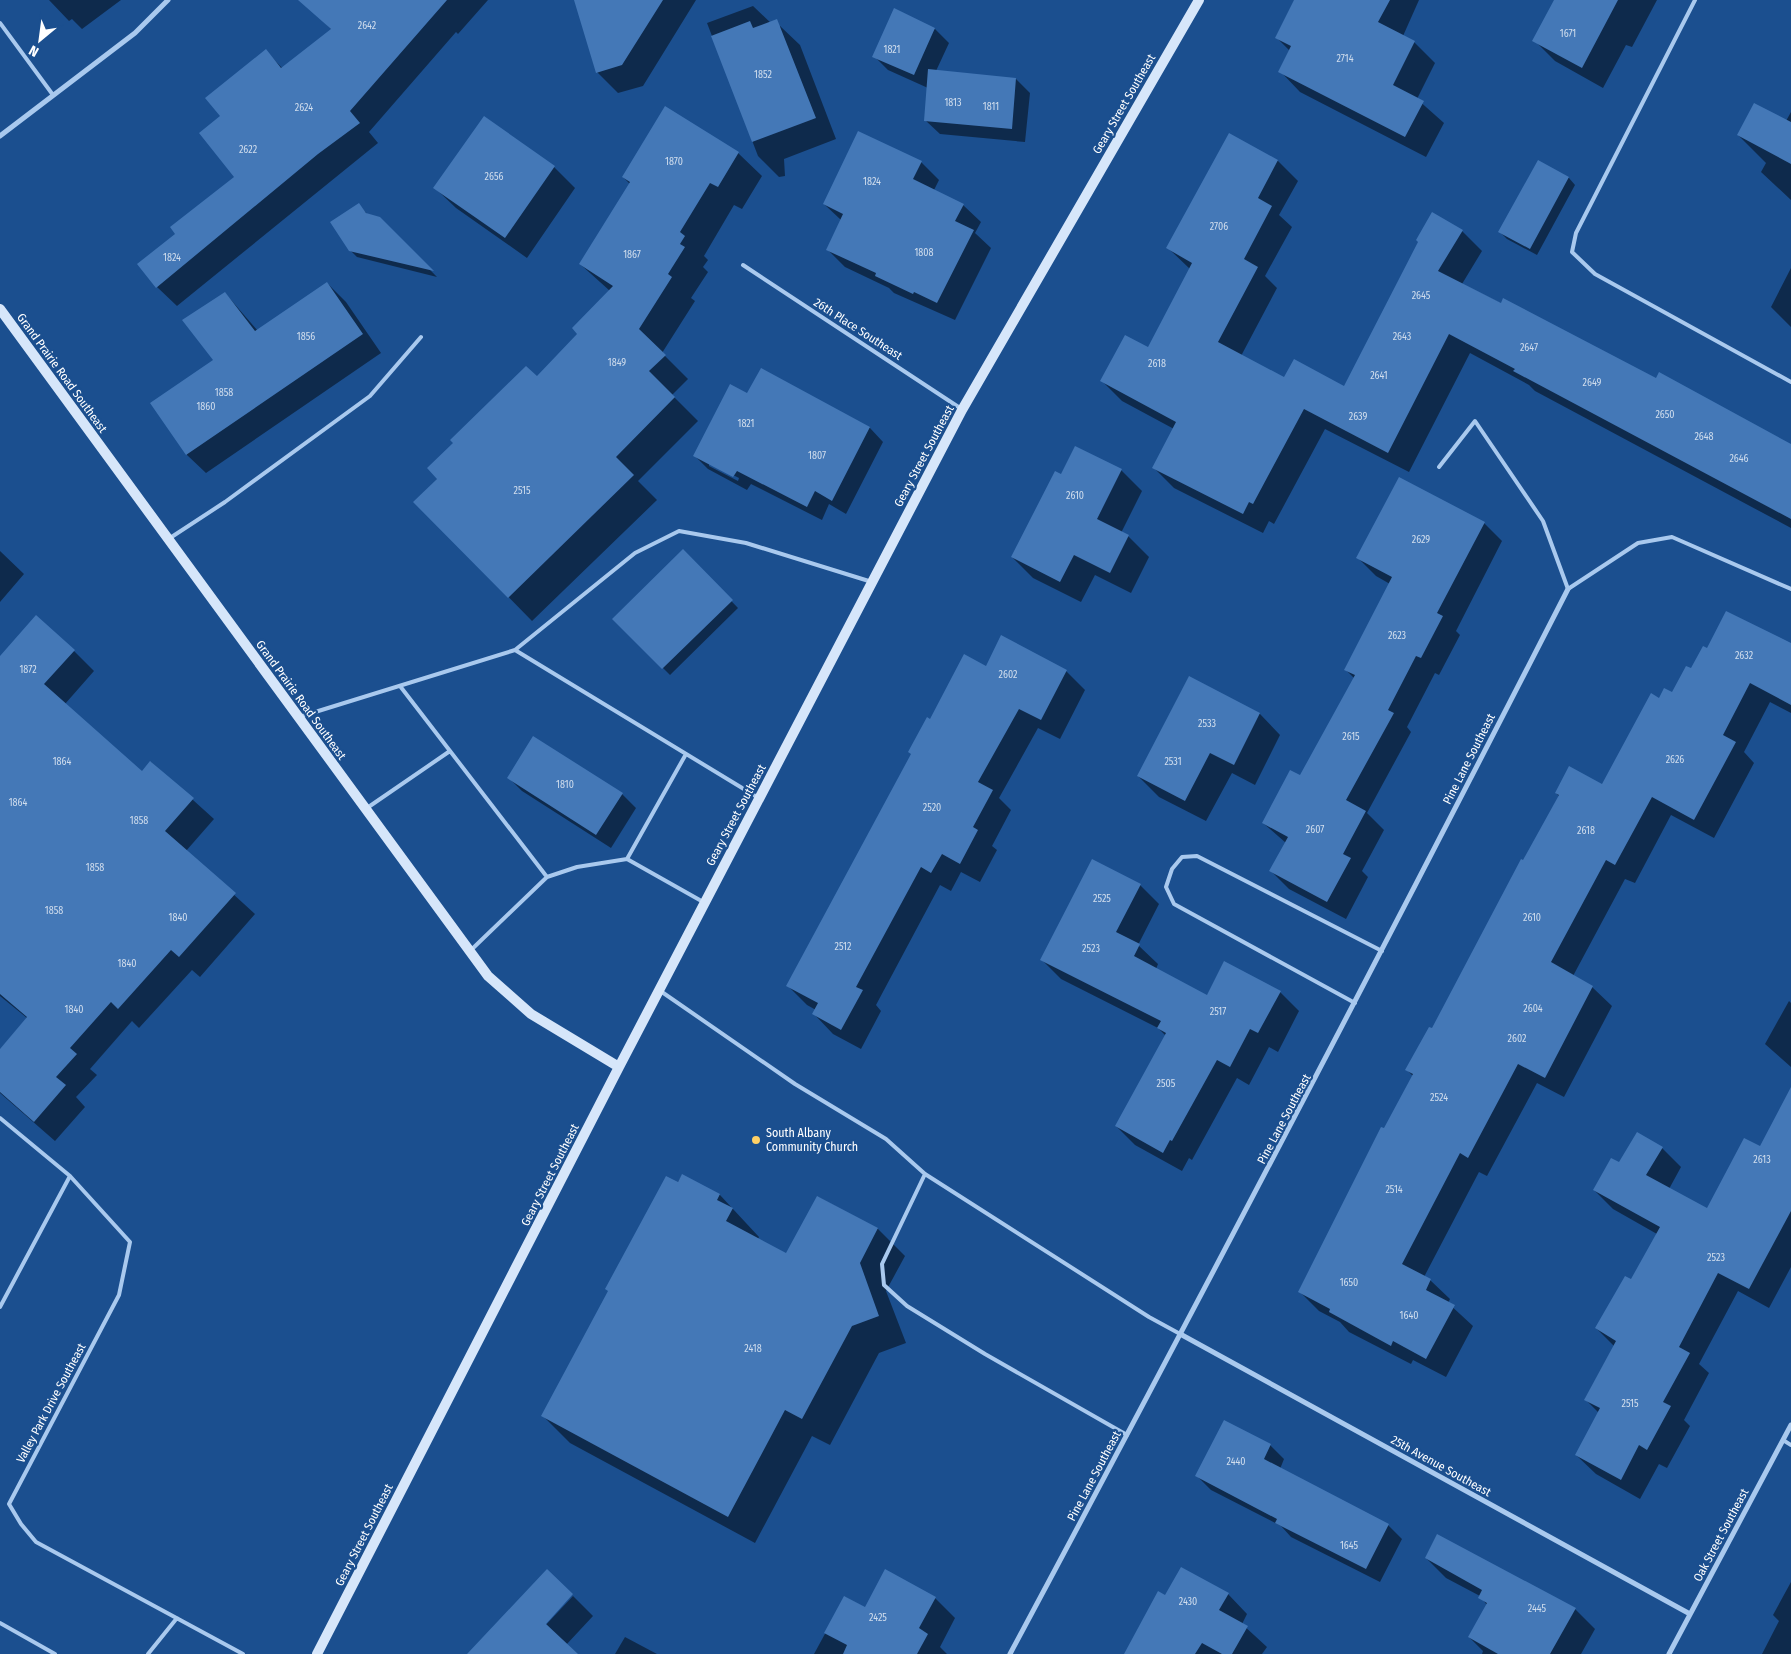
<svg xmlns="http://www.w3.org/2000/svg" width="1791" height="1654" font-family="'Fira Sans Condensed',sans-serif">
<rect width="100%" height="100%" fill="#1b4f8f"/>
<path fill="#0007" fill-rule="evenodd" d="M 49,0 L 121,0 L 82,29 L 72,19 L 69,21 Z
M 327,0 L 488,0 L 458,34 L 456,32 L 369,132 L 378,143 L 177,306 L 157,287 L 177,234 L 236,177 L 221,117 L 266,51 L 283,69 L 332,30 L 315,13 Z
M 575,0 L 696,0 L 643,86 L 618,93 L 597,72 Z
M 1296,0 L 1419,0 L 1403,36 L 1414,42 L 1435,63 L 1417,99 L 1444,123 L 1426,157 L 1300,92 L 1280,71 L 1290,51 L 1276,37 Z
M 1556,0 L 1657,0 L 1632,47 L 1626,45 L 1603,88 L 1555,61 L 1534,40 Z
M 753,6 L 774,26 L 777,45 L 780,26 L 800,45 L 836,139 L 784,159 L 785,176 L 779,177 L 758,156 L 707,23 Z
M 935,29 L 949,43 L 936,71 L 1016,79 L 1030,93 L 1025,142 L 940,134 L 925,120 L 928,88 L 888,70 L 874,56 Z
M 1791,112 L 1791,200 L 1761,172 L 1766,163 L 1738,135 L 1786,121 Z
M 1230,135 L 1278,161 L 1298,181 L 1279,215 L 1292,227 L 1265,276 L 1277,288 L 1241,356 L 1285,379 L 1345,388 L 1462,231 L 1482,251 L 1462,284 L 1791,447 L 1791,528 L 1535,391 L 1529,385 L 1470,353 L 1409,472 L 1325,429 L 1274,524 L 1269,521 L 1263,533 L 1174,488 L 1154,468 L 1174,429 L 1122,401 L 1102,381 L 1148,349 L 1190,269 L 1168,248 Z
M 738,153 L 762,176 L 742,209 L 734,205 L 704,256 L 708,260 L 703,267 L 708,272 L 691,298 L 695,301 L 662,353 L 688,379 L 672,395 L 698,421 L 638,481 L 657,500 L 532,621 L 415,502 L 579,334 L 610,291 L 580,264 L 630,184 L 623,177 Z
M 921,162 L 939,180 L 934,190 L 963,205 L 981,222 L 975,233 L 991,248 L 955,320 L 894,293 L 889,288 L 845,267 L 827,249 L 841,220 L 824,204 Z
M 1539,162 L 1569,178 L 1575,185 L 1537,255 L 1507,239 L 1500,232 Z
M 554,167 L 575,188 L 527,258 L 456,208 L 435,188 Z
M 359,205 L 368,215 L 379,218 L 437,277 L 357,257 L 350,250 Z
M 1791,268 L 1791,327 L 1771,307 Z
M 327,283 L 346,302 L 381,353 L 206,473 L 187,455 L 152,403 L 215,360 L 225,293 L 258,331 Z
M 761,369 L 870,428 L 883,442 L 846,514 L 829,504 L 822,520 L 751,484 L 747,490 L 708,469 L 694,455 L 748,394 ZM 709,463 L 739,478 L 738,481 L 709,466 Z
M 1121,470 L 1142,491 L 1121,533 L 1128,536 L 1149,557 L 1131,593 L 1095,575 L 1081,602 L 1033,578 L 1012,557 L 1061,476 Z
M 1484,523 L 1502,541 L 1456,631 L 1460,635 L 1439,675 L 1435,673 L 1407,727 L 1411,732 L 1367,813 L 1384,830 L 1362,871 L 1368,877 L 1346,919 L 1289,889 L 1271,871 L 1286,843 L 1263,823 L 1300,777 L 1355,679 L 1345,669 L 1390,584 L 1376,576 L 1358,558 Z
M 0,551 L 24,574 L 0,602 Z
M 683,551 L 738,608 L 670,675 L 614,619 Z
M 1791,644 L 1791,713 L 1770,702 L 1744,752 L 1754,763 L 1714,838 L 1671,815 L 1635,883 L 1625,879 L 1573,976 L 1592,987 L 1612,1006 L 1564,1097 L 1537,1083 L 1487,1176 L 1479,1172 L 1424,1277 L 1430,1280 L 1450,1299 L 1448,1303 L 1473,1326 L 1446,1377 L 1413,1360 L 1411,1364 L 1349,1332 L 1340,1322 L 1319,1311 L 1299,1291 L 1413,1076 L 1407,1070 L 1433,1030 L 1524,862 L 1559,796 L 1556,793 L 1603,785 L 1660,700 L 1673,694 L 1707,650 Z
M 74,651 L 94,671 L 65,704 L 142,772 L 151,762 L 214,819 L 186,851 L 255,914 L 200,977 L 192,970 L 139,1028 L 132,1021 L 90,1069 L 97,1075 L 76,1097 L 85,1107 L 55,1141 L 0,1093 L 0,1050 L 27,1018 L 0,996 L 0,658 Z
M 986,667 L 1066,671 L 1085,690 L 1060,739 L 1038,728 L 999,798 L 1011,810 L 992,846 L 997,850 L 980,882 L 961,872 L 951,891 L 940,885 L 876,1005 L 881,1011 L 861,1049 L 833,1034 L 814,1014 L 816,1010 L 807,1005 L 788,986 L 931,720 Z
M 1189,677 L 1260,714 L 1280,735 L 1255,785 L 1232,773 L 1206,821 L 1159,797 L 1138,776 Z
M 508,777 L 622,794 L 636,808 L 611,848 L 522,791 Z
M 1140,885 L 1159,904 L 1138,945 L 1158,964 L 1156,969 L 1207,996 L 1280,992 L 1299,1011 L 1278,1052 L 1269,1047 L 1249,1085 L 1237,1078 L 1192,1160 L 1189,1158 L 1182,1171 L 1135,1145 L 1116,1126 L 1166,1036 L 1158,1028 L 1061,979 L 1042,960 Z
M 1789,1001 L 1791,1003 L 1791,1067 L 1765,1044 Z
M 1791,1090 L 1791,1267 L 1769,1308 L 1738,1291 L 1699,1364 L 1709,1373 L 1684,1420 L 1690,1426 L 1667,1468 L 1659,1464 L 1640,1499 L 1596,1474 L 1576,1455 L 1599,1413 L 1585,1399 L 1614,1346 L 1596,1328 L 1631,1281 L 1657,1234 L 1613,1209 L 1594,1190 L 1619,1164 L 1662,1148 L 1681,1167 L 1669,1189 L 1707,1209 L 1760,1148 Z
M 682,1175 L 720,1195 L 759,1237 L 758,1239 L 787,1255 L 818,1197 L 878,1229 L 905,1256 L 886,1291 L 906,1343 L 879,1353 L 830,1445 L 812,1436 L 755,1543 L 570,1443 L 543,1416 Z
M 1225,1422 L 1270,1445 L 1284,1459 L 1280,1469 L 1388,1525 L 1402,1539 L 1380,1582 L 1291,1537 L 1281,1526 L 1211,1490 L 1197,1476 Z
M 1426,1558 L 1575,1609 L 1595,1629 L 1581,1654 L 1482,1654 L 1483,1651 L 1469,1637 L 1487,1605 L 1480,1596 L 1446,1578 Z
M 1791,1582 L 1791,1654 L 1762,1654 L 1779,1621 L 1773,1615 Z
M 1228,1594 L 1247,1614 L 1242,1624 L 1267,1647 L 1262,1654 L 1125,1654 L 1166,1597 Z
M 573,1596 L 593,1616 L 566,1645 L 576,1654 L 483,1654 L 541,1627 L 542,1629 Z
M 845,1597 L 865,1608 L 935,1598 L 955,1618 L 940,1647 L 947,1654 L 814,1654 Z
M 625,1637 L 657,1654 L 615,1654 Z"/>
<path fill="#4478b7" d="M 298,0 L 447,0 L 350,111 L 360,123 L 318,154 L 156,288 L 137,264 L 175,234 L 170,227 L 234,177 L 199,133 L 220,116 L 205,98 L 266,49 L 281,68 L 331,29 Z
M 574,0 L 663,0 L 622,65 L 596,73 Z
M 1294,0 L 1390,0 L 1378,22 L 1415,41 L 1393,85 L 1424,101 L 1405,137 L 1278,72 L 1291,46 L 1275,38 Z
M 1554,0 L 1618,0 L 1582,68 L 1532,41 Z
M 894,8 L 935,28 L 914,75 L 872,57 Z
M 777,19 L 816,118 L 752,142 L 711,36 L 750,21 L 753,28 Z
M 928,69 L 1016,78 L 1012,129 L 924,121 Z
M 1754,103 L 1791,122 L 1791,164 L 1737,135 Z
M 665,106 L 739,152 L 718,187 L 710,183 L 680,232 L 685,236 L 680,244 L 685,247 L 668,274 L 672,277 L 639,329 L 666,355 L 649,371 L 675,397 L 616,457 L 634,475 L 508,598 L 413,502 L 437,479 L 427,468 L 453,443 L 450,440 L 526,366 L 537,376 L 577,334 L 572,328 L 613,286 L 579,264 L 630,182 L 622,177 Z
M 484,116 L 555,166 L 505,238 L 433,188 Z
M 858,131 L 922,161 L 913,179 L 964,204 L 955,221 L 974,230 L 937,303 L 914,292 L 913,294 L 875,276 L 876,273 L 826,250 L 843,214 L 823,204 Z
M 1229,133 L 1278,160 L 1258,198 L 1272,206 L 1244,259 L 1258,267 L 1218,342 L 1284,377 L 1294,359 L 1344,386 L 1418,242 L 1416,240 L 1432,212 L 1463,230 L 1438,271 L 1501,303 L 1503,298 L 1656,378 L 1659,372 L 1791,444 L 1791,519 L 1513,371 L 1515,369 L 1449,334 L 1388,453 L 1304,409 L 1253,504 L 1249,502 L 1243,514 L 1152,468 L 1176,422 L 1100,381 L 1125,335 L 1148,347 L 1192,263 L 1166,248 Z
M 1538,160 L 1569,177 L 1530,249 L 1498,232 Z
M 359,203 L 366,213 L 380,217 L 434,271 L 349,251 L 330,222 Z
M 327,282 L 363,334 L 186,455 L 150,403 L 213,360 L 182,320 L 225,292 L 255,331 Z
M 761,368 L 870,427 L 832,501 L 815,491 L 807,507 L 737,471 L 733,477 L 693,456 L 730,384 L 747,393 Z
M 1075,446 L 1122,469 L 1097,519 L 1129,535 L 1110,573 L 1074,555 L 1060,582 L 1011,557 L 1055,471 L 1061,474 Z
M 1399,477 L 1485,522 L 1437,613 L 1443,616 L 1421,658 L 1416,656 L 1388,710 L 1394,713 L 1346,800 L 1366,811 L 1343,854 L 1351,858 L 1327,902 L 1269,871 L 1288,837 L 1262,823 L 1290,770 L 1300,775 L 1355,675 L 1344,670 L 1392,577 L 1356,558 Z
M 683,549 L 733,600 L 662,669 L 612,619 Z
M 1726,611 L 1791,643 L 1791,705 L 1750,683 L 1723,735 L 1736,742 L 1694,820 L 1652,797 L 1615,865 L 1606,860 L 1551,962 L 1593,986 L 1545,1078 L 1518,1064 L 1468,1158 L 1460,1153 L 1402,1264 L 1431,1279 L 1426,1290 L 1455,1305 L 1426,1359 L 1393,1341 L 1391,1346 L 1329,1312 L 1330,1309 L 1298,1292 L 1381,1127 L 1384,1128 L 1413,1074 L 1405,1070 L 1429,1027 L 1432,1028 L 1521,859 L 1523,860 L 1559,795 L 1555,793 L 1569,766 L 1602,784 L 1651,693 L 1659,698 L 1664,688 L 1672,692 L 1686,666 L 1691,668 L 1703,646 L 1707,648 Z
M 36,615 L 75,650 L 44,684 L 142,771 L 150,761 L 194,798 L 165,831 L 236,893 L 179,957 L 171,950 L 118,1009 L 111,1002 L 70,1048 L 77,1054 L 56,1077 L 66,1085 L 34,1122 L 0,1092 L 0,1049 L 27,1017 L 0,994 L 0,656 Z
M 1001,635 L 1067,670 L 1041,720 L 1019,709 L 978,782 L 993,790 L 973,827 L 978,830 L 960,864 L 942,854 L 931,873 L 921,867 L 856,987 L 863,990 L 841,1030 L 812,1014 L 818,1003 L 786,986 L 911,754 L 908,752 L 927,717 L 930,719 L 964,654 L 986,666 Z
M 1189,676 L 1260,713 L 1234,765 L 1210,753 L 1185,801 L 1137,776 Z
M 533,736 L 623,793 L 596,835 L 507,778 Z
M 1092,859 L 1141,884 L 1116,932 L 1140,944 L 1134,956 L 1207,995 L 1224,961 L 1281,991 L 1258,1033 L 1250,1029 L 1230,1067 L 1217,1060 L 1172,1141 L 1170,1140 L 1163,1153 L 1115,1126 L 1166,1033 L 1157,1028 L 1161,1021 L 1040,960 Z
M 1791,1087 L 1791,1211 L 1749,1289 L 1718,1273 L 1679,1347 L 1690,1353 L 1663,1402 L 1671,1406 L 1647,1450 L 1639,1445 L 1621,1480 L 1575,1455 L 1600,1408 L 1584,1400 L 1616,1341 L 1595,1328 L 1625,1276 L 1631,1279 L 1660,1227 L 1593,1190 L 1611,1158 L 1619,1162 L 1637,1132 L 1663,1147 L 1646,1175 L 1707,1208 L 1744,1138 L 1760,1146 Z
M 682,1174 L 720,1194 L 717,1200 L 733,1208 L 726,1221 L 786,1253 L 817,1196 L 878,1228 L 860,1263 L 879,1316 L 852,1326 L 802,1419 L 785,1410 L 728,1517 L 541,1416 L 608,1291 L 605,1289 L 666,1176 L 678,1182 Z
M 1224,1420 L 1271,1444 L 1264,1459 L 1389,1524 L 1366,1569 L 1275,1523 L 1277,1519 L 1195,1476 Z
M 1437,1534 L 1576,1608 L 1550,1654 L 1498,1654 L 1468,1637 L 1487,1603 L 1478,1598 L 1482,1590 L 1425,1558 Z
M 1181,1567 L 1229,1593 L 1219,1610 L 1248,1626 L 1232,1654 L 1222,1654 L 1202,1643 L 1195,1654 L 1124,1654 L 1158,1591 L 1165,1595 Z
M 547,1569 L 573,1594 L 546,1624 L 578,1654 L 467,1654 Z
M 885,1569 L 936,1597 L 919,1628 L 928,1634 L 917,1654 L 843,1654 L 847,1645 L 824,1633 L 844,1596 L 865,1607 Z"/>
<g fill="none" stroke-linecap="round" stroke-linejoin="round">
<path stroke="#a9c9ee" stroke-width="4" d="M 1695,0 L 1576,233 L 1572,252 L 1595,274 L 1791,382
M 0,23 L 53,95
M 743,265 L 960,408
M 1439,467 L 1475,421 L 1543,521 L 1568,589 L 1638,543 L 1672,537 L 1791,589
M 170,538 L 225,502 L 370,396 L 421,337
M 515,650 L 757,797
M 400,686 L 547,877
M 299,717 L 515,650 L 635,553 L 679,531 L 746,543 L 872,582
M 367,808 L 450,751
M 627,859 L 686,754
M 470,951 L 547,877 L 577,867 L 627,859 L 705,903
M 659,990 L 795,1084 L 886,1139 L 925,1174 L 1149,1317 L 1182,1335
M 1355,1003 L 1174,904 L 1166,887 L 1172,869 L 1182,857 L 1197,856 L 1382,951
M 0,1118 L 70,1176 L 130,1242 L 119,1295 L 9,1504 L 21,1524 L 36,1542 L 243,1654
M 925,1174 L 882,1264 L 884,1285 L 907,1306 L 985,1354 L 1127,1435
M 0,1307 L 70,1176
M 1783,1440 L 1791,1445
M 0,1623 L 55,1654
M 148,1654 L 177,1618"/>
<path stroke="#a9c9ee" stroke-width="5" d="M 0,136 L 135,33 L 168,0
M 1182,1335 L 1690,1614
M 1010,1654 C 1199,1301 1385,946 1568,589
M 1669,1654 L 1791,1425"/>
<path stroke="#d6e6fa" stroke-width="10" d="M 0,309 L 488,976 L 531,1014 L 619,1067
M 317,1654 L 619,1067 L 962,410 L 1199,0"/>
</g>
<circle fill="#ffd166" stroke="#1b4f8f" stroke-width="2" cx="756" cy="1140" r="5"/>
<g text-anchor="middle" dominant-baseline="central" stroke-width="4.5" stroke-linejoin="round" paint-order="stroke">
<g font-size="10" fill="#d0dded">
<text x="367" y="26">2642</text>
<text x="1568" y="34">1671</text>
<text x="892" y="50">1821</text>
<text x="1345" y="59">2714</text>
<text x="763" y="75">1852</text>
<text x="953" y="103">1813</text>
<text x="991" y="107">1811</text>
<text x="304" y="108">2624</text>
<text x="248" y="150">2622</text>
<text x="674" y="162">1870</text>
<text x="494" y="177">2656</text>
<text x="872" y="182">1824</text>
<text x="1219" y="227">2706</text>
<text x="924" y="253">1808</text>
<text x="632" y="255">1867</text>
<text x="172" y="258">1824</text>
<text x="1421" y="296">2645</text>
<text x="306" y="337">1856</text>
<text x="1402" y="337">2643</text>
<text x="1529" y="348">2647</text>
<text x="617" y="363">1849</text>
<text x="1157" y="364">2618</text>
<text x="1379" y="376">2641</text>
<text x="1592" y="383">2649</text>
<text x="224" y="393">1858</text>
<text x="206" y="407">1860</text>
<text x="1665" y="415">2650</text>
<text x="1358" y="417">2639</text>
<text x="746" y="424">1821</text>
<text x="1704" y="437">2648</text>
<text x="817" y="456">1807</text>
<text x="1739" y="459">2646</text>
<text x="522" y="491">2515</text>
<text x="1075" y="496">2610</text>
<text x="1421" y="540">2629</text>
<text x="1397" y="636">2623</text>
<text x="1744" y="656">2632</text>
<text x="28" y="670">1872</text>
<text x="1008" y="675">2602</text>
<text x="1207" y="724">2533</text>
<text x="1351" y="737">2615</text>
<text x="1675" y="760">2626</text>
<text x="62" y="762">1864</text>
<text x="1173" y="762">2531</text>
<text x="565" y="785">1810</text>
<text x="18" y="803">1864</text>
<text x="932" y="808">2520</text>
<text x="139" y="821">1858</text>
<text x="1315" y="830">2607</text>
<text x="1586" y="831">2618</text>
<text x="95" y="868">1858</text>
<text x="1102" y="899">2525</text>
<text x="54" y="911">1858</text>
<text x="178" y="918">1840</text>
<text x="1532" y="918">2610</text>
<text x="843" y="947">2512</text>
<text x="1091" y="949">2523</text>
<text x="127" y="964">1840</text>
<text x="1533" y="1009">2604</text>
<text x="74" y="1010">1840</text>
<text x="1218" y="1012">2517</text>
<text x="1517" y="1039">2602</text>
<text x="1166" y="1084">2505</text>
<text x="1439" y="1098">2524</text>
<text x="1762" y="1160">2613</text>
<text x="1394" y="1190">2514</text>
<text x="1716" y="1258">2523</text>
<text x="1349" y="1283">1650</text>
<text x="1409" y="1316">1640</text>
<text x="753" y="1349">2418</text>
<text x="1630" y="1404">2515</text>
<text x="1236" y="1462">2440</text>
<text x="1349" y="1546">1645</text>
<text x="1188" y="1602">2430</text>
<text x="1537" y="1609">2445</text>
<text x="878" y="1618">2425</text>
</g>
<g font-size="12" fill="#fff" stroke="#1b4f8f">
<text transform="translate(1124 104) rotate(-60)">Geary Street Southeast</text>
<text transform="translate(858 329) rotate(33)">26th Place Southeast</text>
<text transform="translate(62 373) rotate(54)">Grand Prairie Road Southeast</text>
<text transform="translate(924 456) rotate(-62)">Geary Street Southeast</text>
<text transform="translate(301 700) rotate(54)">Grand Prairie Road Southeast</text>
<text transform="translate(1469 759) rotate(-63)">Pine Lane Southeast</text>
<text transform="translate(736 815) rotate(-62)">Geary Street Southeast</text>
<text transform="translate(1284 1119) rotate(-62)">Pine Lane Southeast</text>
<text transform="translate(550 1175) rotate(-63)">Geary Street Southeast</text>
<text transform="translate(51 1403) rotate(-62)">Valley Park Drive Southeast</text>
<text transform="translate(1441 1466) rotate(29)">25th Avenue Southeast</text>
<text transform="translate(1094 1476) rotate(-62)">Pine Lane Southeast</text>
<text transform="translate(364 1535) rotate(-63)">Geary Street Southeast</text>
<text transform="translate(1721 1535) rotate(-62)">Oak Street Southeast</text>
</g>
<g font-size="12" fill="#fff" stroke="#1b4f8f" text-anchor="start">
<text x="766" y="1133">South Albany<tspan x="766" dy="14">Community Church</tspan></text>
</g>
</g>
<g transform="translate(40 40) rotate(209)" stroke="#1b4f8f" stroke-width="4" paint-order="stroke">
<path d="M0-4L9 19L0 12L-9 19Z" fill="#ffffff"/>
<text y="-8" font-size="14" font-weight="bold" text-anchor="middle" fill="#ffffff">N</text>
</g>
</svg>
